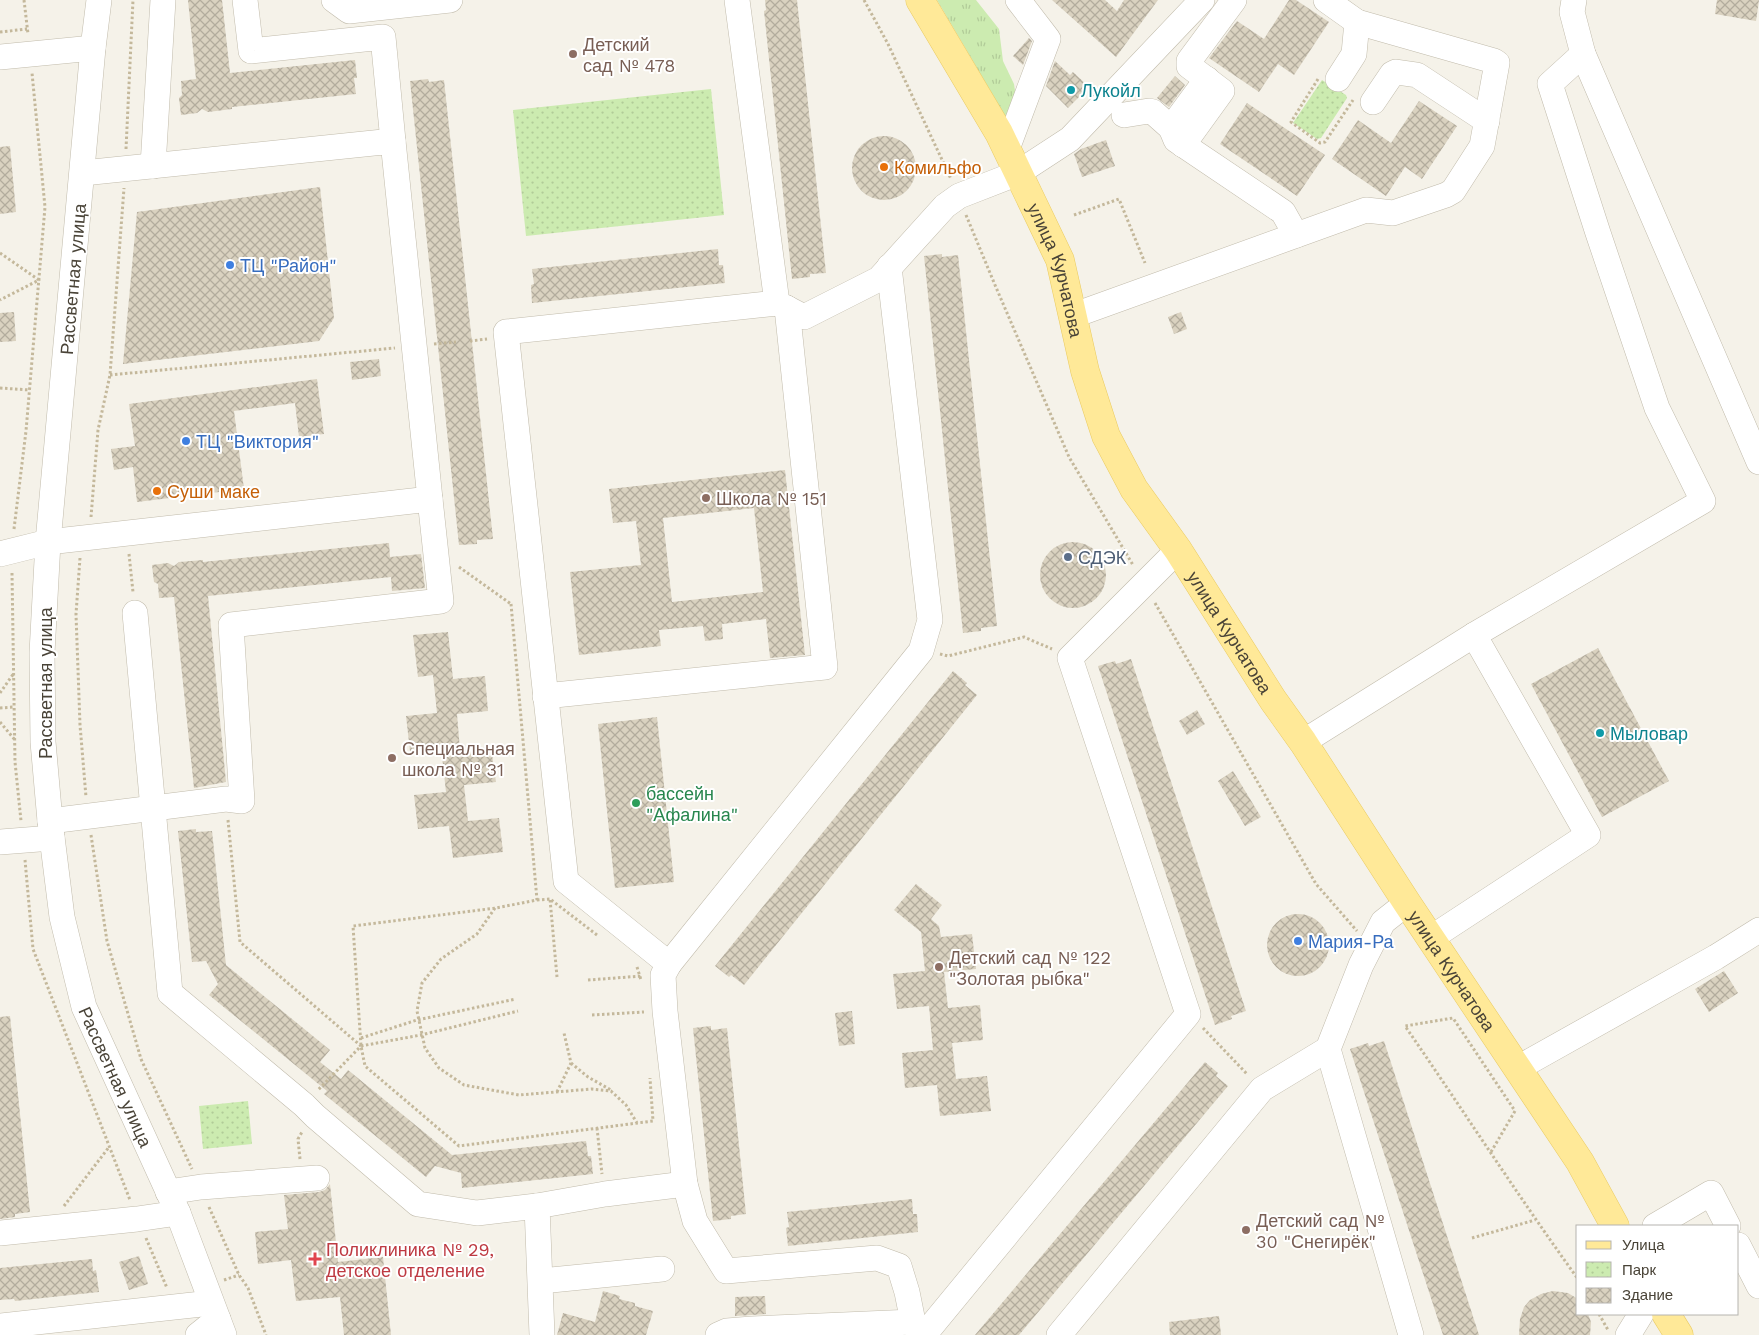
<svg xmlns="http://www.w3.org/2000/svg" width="1759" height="1335" font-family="'Work Sans',sans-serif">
<defs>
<pattern id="grass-tufts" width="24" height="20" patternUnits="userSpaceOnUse" patternTransform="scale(1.25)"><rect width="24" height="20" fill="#ccebb0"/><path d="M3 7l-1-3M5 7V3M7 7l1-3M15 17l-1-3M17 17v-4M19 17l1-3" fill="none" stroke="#b1cb98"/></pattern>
<pattern id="park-dots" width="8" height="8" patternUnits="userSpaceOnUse" patternTransform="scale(1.25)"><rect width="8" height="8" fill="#ccebb0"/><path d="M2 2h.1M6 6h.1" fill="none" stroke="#b1cb98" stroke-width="1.8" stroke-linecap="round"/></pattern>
<pattern id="building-cross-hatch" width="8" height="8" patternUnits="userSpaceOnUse" patternTransform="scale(1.25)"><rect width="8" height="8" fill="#dad2c0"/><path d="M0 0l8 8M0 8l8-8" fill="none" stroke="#b3ac9d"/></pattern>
</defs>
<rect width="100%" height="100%" fill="#f5f2e9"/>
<path fill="url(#grass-tufts)" d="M 937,0 L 976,0 L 999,29 L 1003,61 L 1014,84 L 1017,104 L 1007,119 Z"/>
<path fill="url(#park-dots)" d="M 1322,80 L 1346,95 L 1347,98 L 1321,138 L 1317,139 L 1293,123 Z
M 711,89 L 724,215 L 526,236 L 513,110 Z
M 248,1101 L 252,1144 L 203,1149 L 199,1106 Z"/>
<path fill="url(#building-cross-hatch)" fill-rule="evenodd" d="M 188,0 L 222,0 L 230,73 L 355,60 L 357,78 L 354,78 L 356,94 L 232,107 L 232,109 L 208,112 L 202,109 L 197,113 L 181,115 L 179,98 L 182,95 L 181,81 L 196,79 Z
M 765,0 L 797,0 L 826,273 L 810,274 L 810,277 L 792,279 L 764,11 L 766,10 Z
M 1052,0 L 1105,0 L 1117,11 L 1124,0 L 1158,0 L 1116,57 Z
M 1289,0 L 1296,0 L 1329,22 L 1294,75 L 1278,64 L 1259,92 L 1209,58 L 1237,21 L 1264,39 Z
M 1717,0 L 1759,0 L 1756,21 L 1715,14 Z
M 1029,38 L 1032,41 L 1023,65 L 1013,56 Z
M 1055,61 L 1070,75 L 1073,72 L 1089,87 L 1068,108 L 1046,86 Z
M 1175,76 L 1185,85 L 1169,107 L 1157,98 Z
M 428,79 L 429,82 L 444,80 L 493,539 L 477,540 L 477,544 L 459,545 L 410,81 Z
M 1419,101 L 1457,126 L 1422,179 L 1405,167 L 1386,196 L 1332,159 L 1358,120 L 1391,143 Z
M 1247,103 L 1325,155 L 1297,196 L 1220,144 Z
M852 168a32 32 0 1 1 64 0a32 32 0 1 1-64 0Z
M 1106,140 L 1115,166 L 1082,177 L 1074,154 L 1081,149 Z
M 10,146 L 16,212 L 0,214 L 0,147 Z
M 320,187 L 334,318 L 319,341 L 123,364 L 137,212 Z
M 718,249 L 719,265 L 723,265 L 725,283 L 532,303 L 531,285 L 534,284 L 532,269 Z
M 942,254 L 942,257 L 958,255 L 997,626 L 981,628 L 981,631 L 963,633 L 924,256 Z
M 14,312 L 16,341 L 0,342 L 0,313 Z
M 1181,312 L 1187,329 L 1174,334 L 1168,317 Z
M 379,359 L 381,376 L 352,380 L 350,362 Z
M 317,379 L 324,434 L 299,437 L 295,403 L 234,411 L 244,489 L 137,502 L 133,467 L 114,470 L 111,449 L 135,446 L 129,404 Z
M 785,470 L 805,655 L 770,658 L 766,619 L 722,624 L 723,639 L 705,641 L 703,626 L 659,630 L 661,646 L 579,655 L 570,572 L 641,565 L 636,521 L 613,523 L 609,489 ZM 754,508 L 763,592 L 672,602 L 663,518 Z
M1040 575a33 33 0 1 1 66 0a33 33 0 1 1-66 0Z
M 389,543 L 390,557 L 421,554 L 425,588 L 392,591 L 391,577 L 208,596 L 226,782 L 194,788 L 174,597 L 159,598 L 158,584 L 154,582 L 152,565 L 168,563 L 174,566 L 179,562 L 203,560 L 203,562 Z
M 448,632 L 453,679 L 485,676 L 488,711 L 457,714 L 460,750 L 491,747 L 496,782 L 464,785 L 468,821 L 499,818 L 503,852 L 453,858 L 449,826 L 418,829 L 414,795 L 446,792 L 441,747 L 410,751 L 406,716 L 437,713 L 433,675 L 418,677 L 413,635 Z
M 1598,648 L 1669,781 L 1602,817 L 1531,684 Z
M 1131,659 L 1246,1011 L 1231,1016 L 1232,1019 L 1215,1025 L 1098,666 L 1115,661 L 1116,664 Z
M 953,671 L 967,683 L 965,685 L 977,695 L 744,985 L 731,975 L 729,977 L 715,966 Z
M 1197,710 L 1205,724 L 1187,735 L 1179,721 Z
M 657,717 L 674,882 L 615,888 L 598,724 Z
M 1233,771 L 1261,817 L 1245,826 L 1218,781 Z
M 196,829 L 196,832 L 212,831 L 226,965 L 330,1050 L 320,1062 L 341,1079 L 348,1070 L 452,1155 L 586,1141 L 588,1156 L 591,1156 L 593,1174 L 462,1188 L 461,1173 L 435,1166 L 426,1177 L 324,1094 L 327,1091 L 209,995 L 218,984 L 206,961 L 192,962 L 178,831 Z
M 916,884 L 942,905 L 931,919 L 939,926 L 941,937 L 972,934 L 976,969 L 944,972 L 948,1008 L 980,1005 L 983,1040 L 952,1043 L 956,1079 L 987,1076 L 991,1111 L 940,1116 L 937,1085 L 905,1088 L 902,1053 L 933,1050 L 929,1006 L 897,1009 L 893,974 L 925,971 L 921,932 L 894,910 Z
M1267 945a31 31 0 1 1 62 0a31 31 0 1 1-62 0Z
M 1724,971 L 1738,993 L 1709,1012 L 1695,989 Z
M 852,1011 L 855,1044 L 839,1046 L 835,1013 Z
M 10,1016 L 30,1212 L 15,1214 L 15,1217 L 0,1219 L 0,1017 Z
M 711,1026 L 711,1030 L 727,1028 L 746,1214 L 731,1216 L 731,1219 L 713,1221 L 693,1028 Z
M 1384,1041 L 1479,1335 L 1443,1335 L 1350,1049 L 1368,1043 L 1369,1046 Z
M 1205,1062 L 1218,1073 L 1216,1076 L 1228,1086 L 1019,1335 L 975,1335 Z
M 330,1184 L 338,1262 L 383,1257 L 391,1335 L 344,1335 L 340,1297 L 296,1301 L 291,1260 L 258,1264 L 255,1232 L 288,1229 L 284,1195 L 319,1192 L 325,1190 Z
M 912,1199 L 913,1214 L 917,1214 L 918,1232 L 788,1246 L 786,1228 L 789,1227 L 787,1212 Z
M 139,1256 L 148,1284 L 129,1290 L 119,1262 Z
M 92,1259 L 93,1271 L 96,1270 L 99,1292 L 15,1301 L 14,1299 L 0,1300 L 0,1268 Z
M 603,1291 L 620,1296 L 619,1299 L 635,1303 L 635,1306 L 653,1311 L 646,1335 L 557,1335 L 563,1313 L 595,1322 Z
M 1553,1291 L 1568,1293 L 1578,1299 L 1578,1314 L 1588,1314 L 1591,1322 L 1590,1335 L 1519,1335 L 1520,1319 L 1524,1307 L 1530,1300 L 1541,1294 Z
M 765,1296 L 766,1314 L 735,1316 L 735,1297 Z
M 1219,1316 L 1221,1335 L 1170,1335 L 1169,1322 Z"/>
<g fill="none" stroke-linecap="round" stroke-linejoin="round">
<g stroke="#c1bbab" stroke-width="26">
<g id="minor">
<path id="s1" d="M 99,0 L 93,48 L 48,542 L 42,653 L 43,742 L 50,821 L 62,917 L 84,1007 L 178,1213 L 224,1335"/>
<path d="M 245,0 L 251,51 L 383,37 L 393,141"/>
<path d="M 334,0 L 349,11 L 450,0"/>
<path d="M 737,0 L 777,303 L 804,317 L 879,279 L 945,206 L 959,196 L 1018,173 L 1070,139 L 1202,0"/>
<path d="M 1583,54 L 1759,462"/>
<path d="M 0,57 L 93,48"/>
<path d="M 1338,79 L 1354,54 L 1357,22"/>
<path d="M 1373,102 L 1392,74 L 1396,72 L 1417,75 L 1487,121"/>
<path d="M 1124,115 L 1149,111 L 1153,112 L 1171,128 L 1176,140 L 1283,212 L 1296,235"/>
<path d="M 1171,128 L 1207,79"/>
<path d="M 1183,145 L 1222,91 L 1189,66 L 1189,61 L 1234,0"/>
<path d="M 1007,149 L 1048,39 L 1018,0"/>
<path d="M 153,166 L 163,0"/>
<path d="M 777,303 L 506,332 L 566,881 L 669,964 L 663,975 L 665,1011 L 685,1184 L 695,1221 L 726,1271 L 877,1258 L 899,1266 L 907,1292 L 913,1322 L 920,1335"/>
<path d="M 1072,316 L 1366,210 L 1393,213 L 1446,195 L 1453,191 L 1482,146 L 1497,63 L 1494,61 L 1357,22 L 1326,0"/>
<path d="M 0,554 L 48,542 L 430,499 L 393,141 L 83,173"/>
<path d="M 135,613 L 170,993 L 304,1105 L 315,1116 L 418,1204 L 477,1213 L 537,1206 L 605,1194 L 685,1184"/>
<path d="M 545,696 L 825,667 L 787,308"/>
<path d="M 1303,742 L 1474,635 L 1703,501 L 1657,408 L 1598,233 L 1550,84 L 1583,54 L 1572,12 L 1574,0"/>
<path d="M 50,821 L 226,799 L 242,801 L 231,625 L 441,601 L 430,499"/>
<path d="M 0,842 L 52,838"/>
<path d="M 1431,938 L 1588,835 L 1474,635"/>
<path d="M 669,964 L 921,651 L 930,620 L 889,267"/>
<path d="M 1328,1049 L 1411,1335"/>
<path d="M 1518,1068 L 1716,957 L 1759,930"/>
<path d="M 168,1192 L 201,1187 L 317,1178"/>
<path d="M 537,1206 L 542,1335"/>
<path d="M 1655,1226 L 1711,1193 L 1728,1226"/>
<path d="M 0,1233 L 137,1219 L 178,1213"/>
<path d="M 1738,1245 L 1759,1286"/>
<path d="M 541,1281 L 662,1269"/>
<path d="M 0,1326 L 211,1303"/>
<path d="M 198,1335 L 218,1319"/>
<path d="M 718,1335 L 727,1331 L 752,1329 L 913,1322"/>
<path d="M 924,1335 L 1188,1014 L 1070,658 L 1178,550"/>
<path d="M 1059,1335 L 1262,1089 L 1328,1049 L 1361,965 L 1383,922 L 1407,903"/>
<path d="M 1628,1335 L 1641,1314"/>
</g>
</g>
<g stroke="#eacb62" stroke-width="29">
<g id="major">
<path id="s2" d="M 920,0 L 999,133 L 1060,260 L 1085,371 L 1106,436 L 1134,489 L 1178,550 L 1273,700 L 1303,742 L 1407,903 L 1580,1162 L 1615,1226"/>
<path d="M 1666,1314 L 1679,1335"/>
</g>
</g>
<path stroke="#c4b89b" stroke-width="3" stroke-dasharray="2.5 2.5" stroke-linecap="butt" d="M 24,0 L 28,34
M 864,0 L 888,44 L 951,179
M 0,32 L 27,29
M 1318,79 L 1291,122 L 1320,143 L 1325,142 L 1353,100
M 126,149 L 133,0
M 966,215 L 995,285 L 1069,457 L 1133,565
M 1074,215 L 1119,199 L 1145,263
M 0,253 L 39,280 L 0,300
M 470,341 L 487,339
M 434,344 L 456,342
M 110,375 L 395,348
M 0,388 L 30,390
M 91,517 L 98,430 L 110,375 L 124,188
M 14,529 L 26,431 L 45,207 L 32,73
M 129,554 L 133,592
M 80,558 L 76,614 L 80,725 L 86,797
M 459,567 L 511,604
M 12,573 L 15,762 L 21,821
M 1155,603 L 1316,884 L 1357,931
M 511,604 L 537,900 L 496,908 L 353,926 L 361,1046 L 365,1066 L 459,1146 L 653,1121 L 650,1078
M 940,654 L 948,656 L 1024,637 L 1052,649
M 0,693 L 14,673
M 0,708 L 14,707
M 0,722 L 15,740
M 228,820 L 240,942 L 361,1046 L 318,1090
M 91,835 L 107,941 L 141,1059 L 192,1169
M 25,860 L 33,949 L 130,1200
M 537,900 L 551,899
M 495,908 L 477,934 L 441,959 L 422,983 L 417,1011 L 425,1048 L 439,1068 L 464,1085 L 519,1095 L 592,1089 L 611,1091 L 626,1105 L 637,1123
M 637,967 L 641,980
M 557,977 L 550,899 L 597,935
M 588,980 L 642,976
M 592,1015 L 644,1012
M 1203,1028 L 1247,1074
M 361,1038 L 417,1020 L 516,999
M 361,1046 L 421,1035 L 518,1011
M 571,1063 L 588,1077 L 611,1090
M 557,1092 L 571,1063 L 564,1033
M 597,1128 L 602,1174
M 1491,1152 L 1515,1111 L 1453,1018 L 1405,1026 C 1463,1110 1518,1196 1578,1279
M 300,1159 L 298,1139 L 302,1132
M 64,1206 L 109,1147
M 209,1207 L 239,1275 L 248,1288 L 266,1335
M 146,1238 L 167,1288
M 1472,1238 L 1535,1220
M 224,1280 L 239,1275
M 1599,1314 L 1608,1330"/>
<use href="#minor" stroke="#fff" stroke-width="25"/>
<use href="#major" stroke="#ffe998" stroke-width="28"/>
</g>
<g fill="#8d6e63" stroke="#fff" stroke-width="2">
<circle cx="573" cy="54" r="5"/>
<circle cx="706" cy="498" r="5"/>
<circle cx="392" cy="758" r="5"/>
<circle cx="939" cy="967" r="5"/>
<circle cx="1246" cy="1230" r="5"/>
</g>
<g fill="#0f9aa8" stroke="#fff" stroke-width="2">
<circle cx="1071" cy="90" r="5"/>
<circle cx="1600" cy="733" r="5"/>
</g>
<g fill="#e8710a" stroke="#fff" stroke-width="2">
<circle cx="884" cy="167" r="5"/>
<circle cx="157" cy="491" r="5"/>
</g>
<g fill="#3f7fe0" stroke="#fff" stroke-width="2">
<circle cx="230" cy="265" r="5"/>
<circle cx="186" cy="441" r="5"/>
<circle cx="1298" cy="941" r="5"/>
</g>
<circle fill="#5c6f8a" stroke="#fff" stroke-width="2" cx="1068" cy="557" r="5"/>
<circle fill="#2e9e5b" stroke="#fff" stroke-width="2" cx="636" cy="803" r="5"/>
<path fill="#e0444e" stroke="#fff" stroke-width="2" d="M312.5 1251.5h5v5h5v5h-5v5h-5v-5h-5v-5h5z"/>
<g text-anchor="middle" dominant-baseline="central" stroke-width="4" stroke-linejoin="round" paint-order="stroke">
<g font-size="18" fill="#785e54" stroke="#fff" text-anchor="start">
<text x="583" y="44">Детский<tspan x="583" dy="21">сад № 478</tspan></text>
<text x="716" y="498">Школа № 151</text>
<text x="402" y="748">Специальная<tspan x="402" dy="21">школа № 31</tspan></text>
<text x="949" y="957">Детский сад № 122<tspan x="949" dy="21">"Золотая рыбка"</tspan></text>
<text x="1256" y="1220">Детский сад №<tspan x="1256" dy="21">30 "Снегирёк"</tspan></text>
</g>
<g font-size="18" fill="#0d838f" stroke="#fff" text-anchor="start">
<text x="1081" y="90">Лукойл</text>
<text x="1610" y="733">Мыловар</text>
</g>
<g font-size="18" fill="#c56008" stroke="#fff" text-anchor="start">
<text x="894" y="167">Комильфо</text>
<text x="167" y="491">Суши маке</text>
</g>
<g font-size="18" fill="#366cbe" stroke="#fff" text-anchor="start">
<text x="240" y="265">ТЦ "Район"</text>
<text x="196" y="441">ТЦ "Виктория"</text>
<text x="1308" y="941">Мария-Ра</text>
</g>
<g font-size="18" fill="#494337" stroke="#fff">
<text stroke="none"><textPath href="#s2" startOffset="304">улица Курчатова</textPath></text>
<text transform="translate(73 279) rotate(-85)">Рассветная улица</text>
<text stroke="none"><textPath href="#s2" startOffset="710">улица Курчатова</textPath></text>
<text transform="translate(45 683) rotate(-90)">Рассветная улица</text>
<text stroke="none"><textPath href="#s2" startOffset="1115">улица Курчатова</textPath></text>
<text stroke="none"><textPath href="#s1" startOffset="1090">Рассветная улица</textPath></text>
</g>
<g font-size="18" fill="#4e5e75" stroke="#fff" text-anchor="start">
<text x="1078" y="557">СДЭК</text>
</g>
<g font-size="18" fill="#27864d" stroke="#fff" text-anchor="start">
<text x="646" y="793">бассейн<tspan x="646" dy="21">"Афалина"</tspan></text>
</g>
<g font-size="18" fill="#be3a42" stroke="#fff" text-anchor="start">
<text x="326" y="1249">Поликлиника № 29,<tspan x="326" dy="21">детское отделение</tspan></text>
</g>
</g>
<rect x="1576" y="1225" width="162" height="90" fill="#ffffff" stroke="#b6b4af"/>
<rect x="1586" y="1241" width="25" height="8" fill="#ffe998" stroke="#b6b4af"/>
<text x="1622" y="1250" font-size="15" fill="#494337">Улица</text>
<rect x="1586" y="1262" width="25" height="15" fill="url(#park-dots)" stroke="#b6b4af"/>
<text x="1622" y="1275" font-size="15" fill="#494337">Парк</text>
<rect x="1586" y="1288" width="25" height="15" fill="url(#building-cross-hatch)" stroke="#b6b4af"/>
<text x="1622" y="1300" font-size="15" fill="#494337">Здание</text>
</svg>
